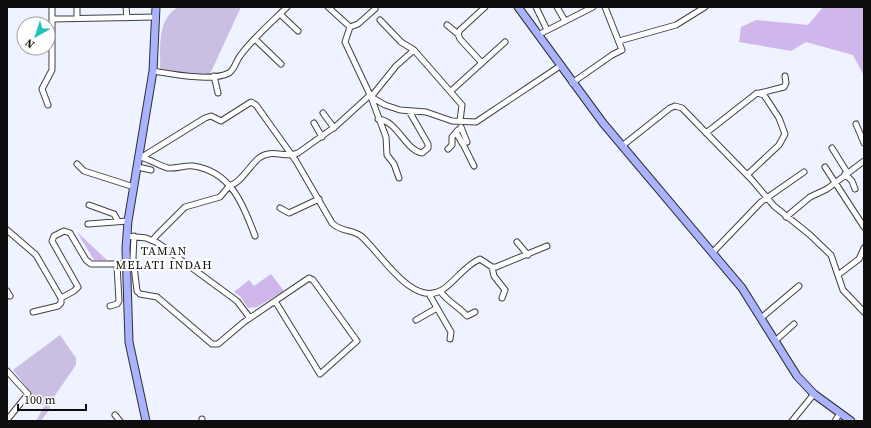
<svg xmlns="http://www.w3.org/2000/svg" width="871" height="428" font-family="'Source Serif 4',serif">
<rect width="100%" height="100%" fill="#eff2ff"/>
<path fill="#d0b7eb" d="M 823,7 L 864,7 L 864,76 L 853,55 L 806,42 L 791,51 L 739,42 L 741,27 L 756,20 L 808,25 Z
M 77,232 L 107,260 L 94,260 Z
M 271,274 L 284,291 L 257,307 L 248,308 L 240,296 L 234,292 L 249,280 L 254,286 Z"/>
<path fill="#cabfe2" d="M 178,7 L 241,7 L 210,74 L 187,74 L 160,71 C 161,49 156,20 178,7 Z
M 60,335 L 76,358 L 76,365 L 49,404 L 50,409 L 41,421 L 36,421 L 45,405 L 41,405 L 13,370 Z"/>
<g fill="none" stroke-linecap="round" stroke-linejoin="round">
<g stroke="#414141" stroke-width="7">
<path id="street" d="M 77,7 L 77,18
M 126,7 L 127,18
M 328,7 L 350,27 L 358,24 L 375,9
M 536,7 L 547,30
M 557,7 L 565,21
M 280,14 L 298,31
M 52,19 L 156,17
M 380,20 L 401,42 L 414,50
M 447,25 L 458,34 L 460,39 L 482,63
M 350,27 L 345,42 L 371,97 L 386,137 L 387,155 L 394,164 L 399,178
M 458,34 L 460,30 L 485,7
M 538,35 L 593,7
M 255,39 L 281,64
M 619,41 L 676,25 L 705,7
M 153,71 C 172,74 211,82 229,73 C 235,69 236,61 240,56 C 253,38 271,23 287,7
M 214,76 L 218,93
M 572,83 L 612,55 L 622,50 L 605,7
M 451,91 L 505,42
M 760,93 L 784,87 L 786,83 L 785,76
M 371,97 L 385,105 L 400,110 L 426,112 L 452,121 L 476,122 L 560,66
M 371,97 L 396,66 L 414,50 L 462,105 L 460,121
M 48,105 L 42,89 L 52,70 L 52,7
M 323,113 L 334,128
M 378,119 C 398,121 404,149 422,153 L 428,148 L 428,144 L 409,111
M 314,123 L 322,137
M 856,124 L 864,143
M 456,132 L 462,143 L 467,142 L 461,127
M 706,133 L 757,93 L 764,95 L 779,118 L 785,134 L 779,145 L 747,175
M 463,144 L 474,166
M 622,146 L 670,108 L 675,106 L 682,108 L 752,180 L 774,206 L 809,234 L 831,255 L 843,290 L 864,312
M 832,148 L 847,172
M 448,149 L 452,145 L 452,137 L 458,130
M 140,157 C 150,159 159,166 168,168 C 176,169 185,165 193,166 C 231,171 244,206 255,236
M 142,157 L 205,118 L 211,116 L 221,121 L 251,102 L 256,105 L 296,161 L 332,223 C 340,232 352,229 361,236 C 380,252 412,308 442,290 C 455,282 465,265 480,259 L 492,267 L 496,267 L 547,246
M 77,164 L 84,171 L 134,187
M 138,167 L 151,170
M 825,167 L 864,227
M 845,174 L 852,181 L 855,189
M 230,185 C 239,185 251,164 259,158 C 272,148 286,159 298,153 L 336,126 L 370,95
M 89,205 L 114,214 L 118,221
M 280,208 L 289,213 L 319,199
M 786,217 L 810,197 L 827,189 L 864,161
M 88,224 L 128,221
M 7,230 L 36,255 L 61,298 L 61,303 L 58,306 L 33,312
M 127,236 L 146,238 L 158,243 L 237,301 L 250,318
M 134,236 L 133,258 L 137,291 L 140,294 L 157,297 L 212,344 L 218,344 L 244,322 L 309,278 L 313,280 L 357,341 L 320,374 L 275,301
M 153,240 L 156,236 L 185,207 L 220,197 L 230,185
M 517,242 L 528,255
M 713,252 L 761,202 L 804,172
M 492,267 L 494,276 L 505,290 L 502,298
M 838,275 L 859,259 L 864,248
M 7,291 L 10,296
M 440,291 C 449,303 457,305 467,316 L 475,312
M 429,294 L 451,332 L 450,339
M 61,298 L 74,291 L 78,287 L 52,241 L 54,236 L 64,231 L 70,233 L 86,260 L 91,264 L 127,264
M 110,306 L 117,304 L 119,301 L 117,265
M 761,318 L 799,286
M 416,320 L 437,308
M 775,341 L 794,324
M 7,371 L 28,394 L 7,420
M 115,415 L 120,421
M 202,421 L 202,419
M 792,421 L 814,394
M 835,421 L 840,413"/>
</g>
<g stroke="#303030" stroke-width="9">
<path id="secondary" d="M 518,7 L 603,123 L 742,288 L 797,376 L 814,394 L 851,421
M 146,421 L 129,342 L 126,248 L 128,221 L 153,71 L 156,7"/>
</g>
<use href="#street" stroke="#fff" stroke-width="5"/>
<use href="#secondary" stroke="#aab3ff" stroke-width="7"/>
</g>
<g text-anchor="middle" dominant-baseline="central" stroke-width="4" stroke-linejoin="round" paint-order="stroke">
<g font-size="12" letter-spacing="1" fill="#0e0e0e" stroke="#fff">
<text x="164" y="251">TAMAN<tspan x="164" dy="14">MELATI INDAH</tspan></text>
</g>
</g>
<rect width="871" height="428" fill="none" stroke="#0e0e0e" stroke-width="16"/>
<g transform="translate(36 36) rotate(219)"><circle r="19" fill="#ffffff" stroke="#9f9f9f"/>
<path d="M0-3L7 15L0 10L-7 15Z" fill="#21c3bc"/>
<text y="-6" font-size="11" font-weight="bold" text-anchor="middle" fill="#0e0e0e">N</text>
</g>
<path d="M18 404v6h68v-6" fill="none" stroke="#0e0e0e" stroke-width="2"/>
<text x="24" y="404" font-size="12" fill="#0e0e0e" stroke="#ffffff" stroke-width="3" paint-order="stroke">100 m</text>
</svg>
